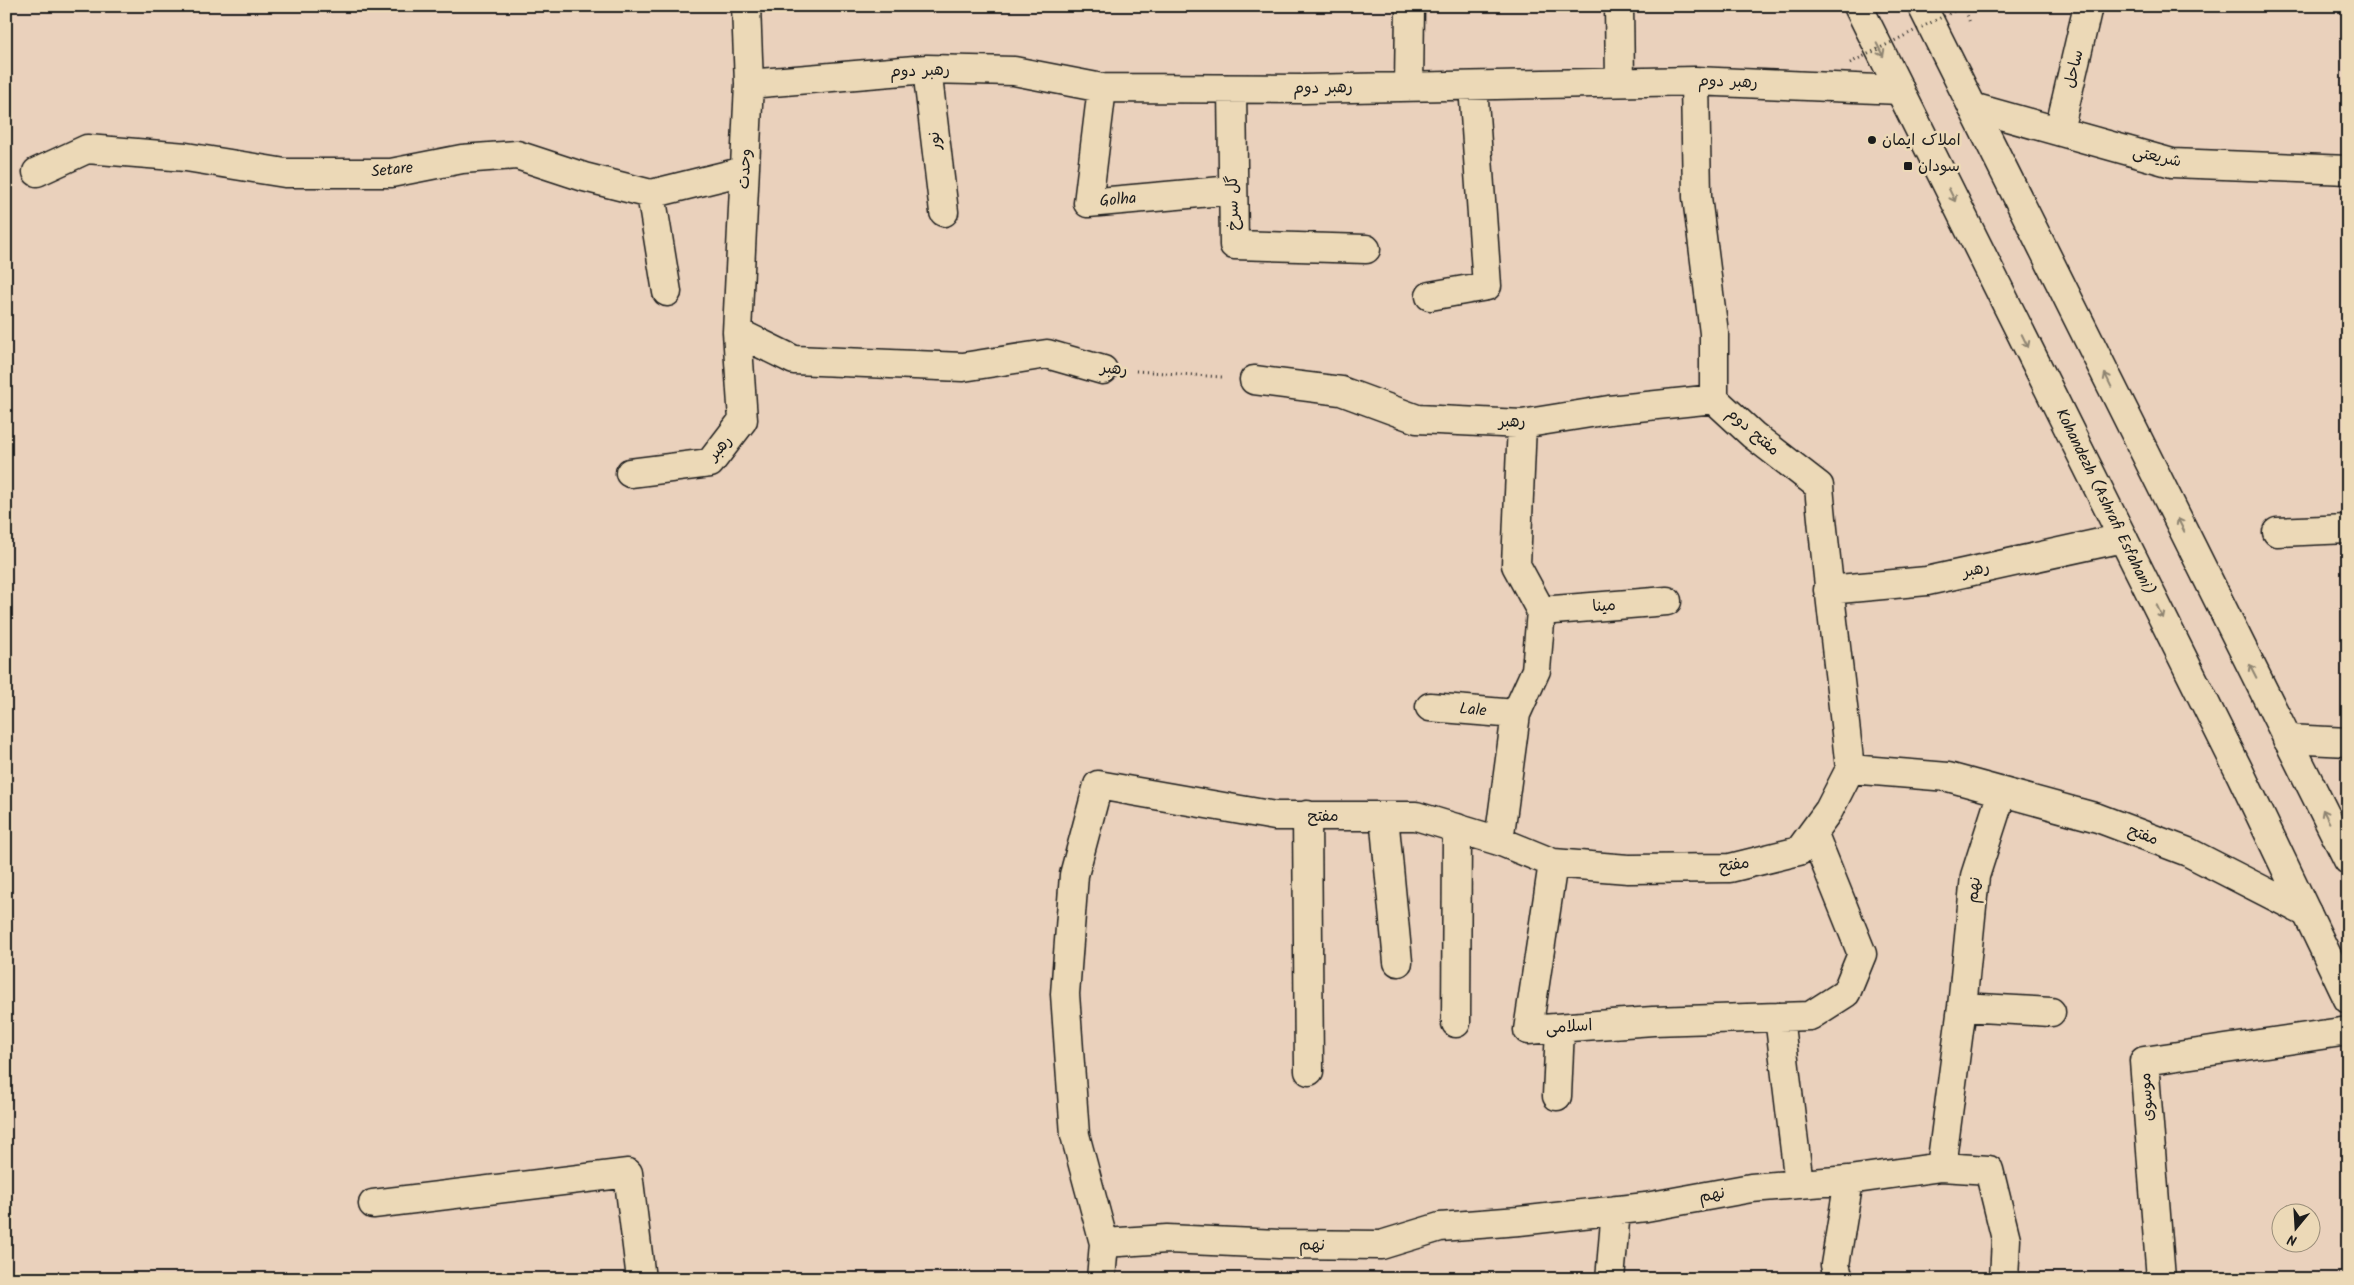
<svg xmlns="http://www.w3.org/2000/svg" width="2354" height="1285" font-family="Kalam,'Playpen Sans Arabic',sans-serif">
<rect width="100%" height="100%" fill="#ead1bc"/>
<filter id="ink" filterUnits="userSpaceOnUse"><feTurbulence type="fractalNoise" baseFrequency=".02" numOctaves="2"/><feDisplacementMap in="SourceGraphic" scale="10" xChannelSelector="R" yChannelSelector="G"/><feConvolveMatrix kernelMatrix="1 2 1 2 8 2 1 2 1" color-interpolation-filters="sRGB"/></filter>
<g filter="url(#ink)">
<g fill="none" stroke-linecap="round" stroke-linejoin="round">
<g stroke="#1c1c1c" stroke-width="31">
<path id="minor" d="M 1619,6 L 1620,82
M 927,69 L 944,212
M 1695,81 L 1697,197 L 1714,333 L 1714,399 L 1753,435 L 1819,486 C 1827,581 1840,675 1850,769
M 749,84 L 927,69 L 1014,71 L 1102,88 L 1304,89 L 1695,81 L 1900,90
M 1409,87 L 1410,6
M 1102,88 L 1088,203 L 1233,190
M 1232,89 L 1234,245 L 1366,249
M 1972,107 L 2172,163 L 2348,170
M 2059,131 L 2088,6
M 37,172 L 87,149 L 186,157 L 285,173 L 391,173 L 462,159 L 517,155 L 584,177 L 651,194 L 744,171
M 651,194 L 667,292
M 1430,296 L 1487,286 L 1473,86
M 737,332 L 749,84 L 746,6
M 1254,380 L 1341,391 L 1417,419 L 1522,424 L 1609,410 L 1714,399
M 630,473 L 710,463 L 743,420 L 737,332 L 794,360 L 963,367 L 1047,354 L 1103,370
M 2277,532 L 2348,529
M 1828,590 L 1927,581 L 2123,538
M 1541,611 L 1667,601
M 1430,707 L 1516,714
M 2287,739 L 2348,742
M 1307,815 L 1309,1071
M 1384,816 L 1398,962
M 1499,841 L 1516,714 L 1536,670 L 1541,611 L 1516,565 L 1522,424
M 1553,863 L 1528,1030 L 1653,1021 L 1810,1016 L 1846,993 L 1862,954 L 1813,832
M 1962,1007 L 2051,1012
M 1779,1017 L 1799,1184
M 1456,1023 L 1457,828
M 1557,1096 L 1560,1028
M 1941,1167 L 1989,1170 L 2006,1239 L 2004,1279
M 373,1204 L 628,1173 L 641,1279
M 1104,1243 L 1167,1239 L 1279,1244 L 1381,1245 L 1440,1227 L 1519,1221 L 1646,1207 L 1751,1188 L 1849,1180 L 1941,1167 L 1962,1007 L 1975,876 L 2002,792
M 1101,1279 L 1104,1243 L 1075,1135 L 1065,994 L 1074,875 L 1098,785 L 1275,816 L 1416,816 L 1499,841 L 1553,863 L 1628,869 L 1730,868 L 1799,851 L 1829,810 L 1850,769 L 1948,777 L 2098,818 L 2188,852 L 2307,913
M 1610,1279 L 1616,1210
M 1839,1279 L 1835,1265 L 1849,1180
M 2161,1279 L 2144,1061 L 2348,1031"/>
</g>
<g stroke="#1c1c1c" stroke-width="31">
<path id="major" d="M 1858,6 L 2240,773 L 2348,999
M 1922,6 L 2348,860"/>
</g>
<path stroke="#1c1c1c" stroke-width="3" stroke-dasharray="1 4" stroke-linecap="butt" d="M 1964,6 L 1970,23
M 1136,371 L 1222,377"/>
<use href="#minor" stroke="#ecd9b7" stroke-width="28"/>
<use href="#major" stroke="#ecd9b7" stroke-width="28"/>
<path stroke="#1c1c1c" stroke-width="3" stroke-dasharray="1 4" stroke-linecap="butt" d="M 1850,63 L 1964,6"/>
</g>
<defs><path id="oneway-shaft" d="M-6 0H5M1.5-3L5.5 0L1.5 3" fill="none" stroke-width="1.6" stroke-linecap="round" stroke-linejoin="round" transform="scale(1.25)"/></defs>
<g stroke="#8e8471">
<use href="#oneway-shaft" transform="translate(1880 50) rotate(63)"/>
<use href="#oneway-shaft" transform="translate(1952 195) rotate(64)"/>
<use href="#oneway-shaft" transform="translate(2025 341) rotate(64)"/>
<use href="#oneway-shaft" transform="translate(2108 380) rotate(-116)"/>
<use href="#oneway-shaft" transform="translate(2181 525) rotate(-117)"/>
<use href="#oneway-shaft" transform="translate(2160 612) rotate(64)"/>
<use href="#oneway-shaft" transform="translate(2253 671) rotate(-117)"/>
<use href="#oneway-shaft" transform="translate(2326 816) rotate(-117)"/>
</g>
</g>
<g fill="#1c1c1c" stroke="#ecd9b7" stroke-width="2">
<circle cx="1872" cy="140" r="5"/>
<rect x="1903" y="161" width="10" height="10" rx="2.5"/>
</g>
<g text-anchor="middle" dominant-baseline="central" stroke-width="5" stroke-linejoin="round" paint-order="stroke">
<g font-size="16" fill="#1c1c1c" stroke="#ecd9b7">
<text transform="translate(2074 69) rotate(-77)">ساحل</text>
<text transform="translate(920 71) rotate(-2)">رهبر دوم</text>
<text transform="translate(1728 82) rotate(2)">رهبر دوم</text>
<text transform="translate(1323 88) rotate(-1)">رهبر دوم</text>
<text transform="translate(935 141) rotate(-97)">نور</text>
<text transform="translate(2157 157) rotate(12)">شریعتی</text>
<text transform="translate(745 169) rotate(-87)">وحدت</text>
<text transform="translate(392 170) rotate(-6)">Setare</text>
<text transform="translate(1118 200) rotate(-5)">Golha</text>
<text transform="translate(1233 203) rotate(-91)">گل سرخ</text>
<text transform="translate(1114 369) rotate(5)">رهبر</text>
<text transform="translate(1512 422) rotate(-1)">رهبر</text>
<text transform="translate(1753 432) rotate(41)">مفتح دوم</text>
<text transform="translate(720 448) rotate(-48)">رهبر</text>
<text transform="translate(2105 502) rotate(64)">Kohandezh (Ashrafi Esfahani)</text>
<text transform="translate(1976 570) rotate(-12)">رهبر</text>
<text transform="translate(1604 606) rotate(-4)">مینا</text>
<text transform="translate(1473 710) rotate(5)">Lale</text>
<text x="1323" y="816">مفتح</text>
<text transform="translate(2143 835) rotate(21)">مفتح</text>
<text transform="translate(1734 865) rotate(-9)">مفتح</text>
<text transform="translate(1974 890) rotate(-82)">نهم</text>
<text transform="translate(1569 1027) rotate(-4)">اسلامی</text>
<text transform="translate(2147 1097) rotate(-94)">موسوی</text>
<text transform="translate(1712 1195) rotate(-10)">نهم</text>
<text transform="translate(1312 1245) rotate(1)">نهم</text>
</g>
<g font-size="16" fill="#1c1c1c" stroke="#ecd9b7" text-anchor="start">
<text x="1882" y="140">املاک ایمان</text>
<text x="1918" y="166">سودان</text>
</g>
</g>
<rect width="2354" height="1285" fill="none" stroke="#ecd9b7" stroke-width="25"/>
<rect x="12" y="12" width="2329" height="1260" fill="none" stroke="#1c1c1c" stroke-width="2" filter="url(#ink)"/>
<g transform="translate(2296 1228) rotate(198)"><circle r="24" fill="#ecd9b7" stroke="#998d79"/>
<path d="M0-4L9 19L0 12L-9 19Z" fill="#1c1c1c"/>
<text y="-8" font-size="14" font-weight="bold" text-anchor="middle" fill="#1c1c1c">N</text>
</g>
</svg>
